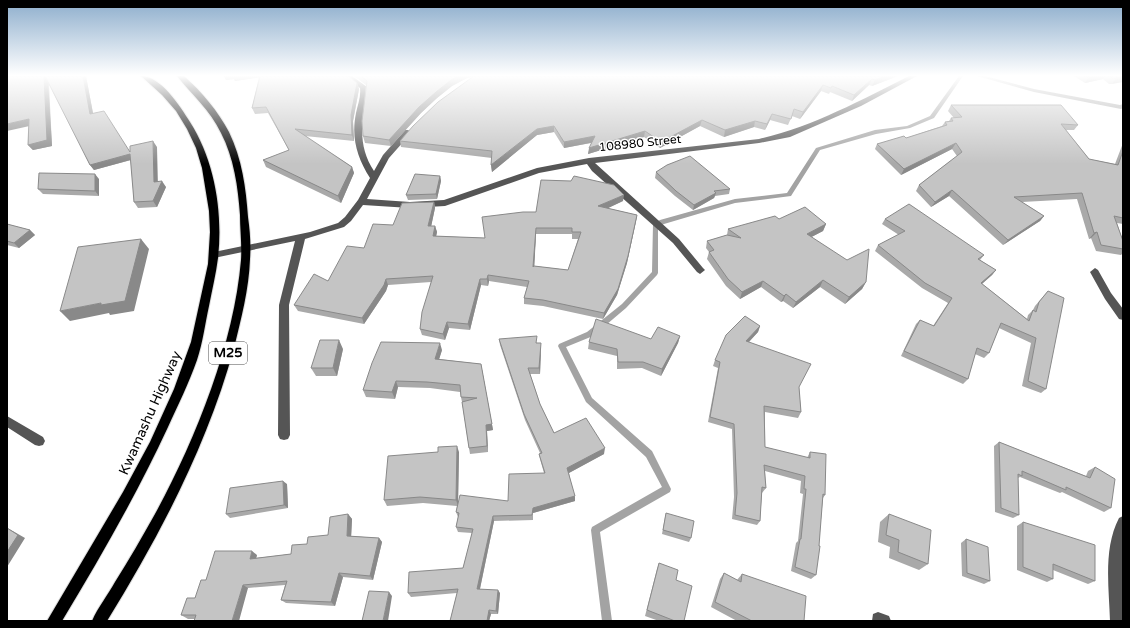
<svg xmlns="http://www.w3.org/2000/svg" width="1130" height="628" font-family="'Varela Round',sans-serif">
<rect width="100%" height="100%" fill="#fff"/>
<g fill="none" stroke-linecap="round" stroke-linejoin="round">
<path fill="#a3a3a3" fill-rule="evenodd" d="M 959,76 L 963,76 L 934,118 L 910,128 L 876,134 L 820,150 L 791,196 L 735,203 L 664,224 L 658,227 L 658,273 L 657,275 L 626,308 L 593,336 L 566,347 L 592,398 L 652,451 L 671,489 L 670,492 L 600,532 L 612,621 L 602,621 L 591,530 L 592,527 L 662,487 L 646,457 L 586,402 L 558,346 L 559,344 L 587,332 L 622,304 L 652,272 L 653,224 L 660,220 L 735,199 L 787,193 L 816,148 L 875,130 L 907,126 L 930,116 Z
M 977,76 L 985,76 L 1034,89 L 1120,105 L 1123,104 L 1123,108 L 1121,109 L 1034,92 Z"/>
<g stroke="#dbdbdb" stroke-width="2">
<path id="major" d="M 141,76 C 161,76 180,106 190,122 C 215,161 223,213 218,258 C 216,274 212,290 209,306 C 205,324 203,342 197,360 C 189,383 178,405 168,427 C 137,494 100,558 62,621 L 47,621 L 123,492 L 150,442 L 174,389 L 191,342 L 208,264 L 210,232 L 209,211 L 202,168 L 196,148 L 187,129 L 176,111 L 162,95 Z
M 177,76 L 184,76 C 202,92 218,111 229,132 C 242,159 246,188 248,217 C 250,231 251,245 250,259 C 249,289 241,319 234,348 C 207,446 160,535 107,621 L 92,621 C 98,607 108,595 115,582 C 129,560 142,537 155,514 C 195,441 234,344 241,260 C 242,245 240,230 240,215 C 238,187 234,158 221,133 C 210,110 192,95 177,76 Z"/>
</g>
<path fill="#555" fill-rule="evenodd" d="M 344,76 L 352,76 L 367,87 C 368,96 365,103 364,112 C 360,133 362,153 374,171 L 383,155 L 405,130 L 408,130 L 412,132 L 389,158 L 367,199 L 410,202 L 444,200 L 537,168 L 589,158 L 759,139 C 812,127 861,100 909,76 L 917,76 L 861,106 L 790,137 L 759,143 L 595,163 L 679,239 L 703,268 L 705,270 L 700,274 L 697,272 L 673,243 L 592,171 L 587,164 L 539,173 L 445,206 L 410,208 L 363,205 L 351,221 L 344,227 L 305,239 L 289,305 L 290,435 L 288,439 L 284,440 L 280,439 L 278,435 L 279,305 L 295,241 L 214,258 L 209,255 L 214,252 L 310,232 L 338,223 L 345,217 L 358,200 L 370,178 C 357,157 351,138 356,113 C 358,104 361,97 360,88 Z
M 1095,268 L 1098,270 L 1111,293 L 1123,309 L 1123,320 L 1119,319 L 1105,299 L 1090,272 Z
M 7,416 L 43,437 L 45,441 L 43,445 L 39,446 L 35,445 L 7,427 Z
M 1123,516 L 1122,569 L 1123,621 L 1110,621 C 1109,587 1103,549 1119,518 Z
M 878,612 L 889,616 L 891,621 L 872,621 L 873,614 Z"/>
<use href="#major" fill="#000" fill-rule="evenodd"/>
</g>
<path fill="#a9a9a9" fill-rule="evenodd" d="M 7,76 L 86,76 L 93,113 L 130,152 L 157,147 L 157,182 L 166,187 L 157,207 L 138,208 L 134,202 L 131,160 L 94,170 L 90,165 L 49,84 L 52,146 L 33,150 L 28,145 L 29,126 Z
M 224,76 L 348,76 L 357,83 L 359,89 L 353,121 L 354,141 L 305,136 L 352,167 L 354,173 L 341,203 L 266,167 L 263,160 L 289,150 L 268,113 L 255,114 L 252,108 L 259,77 L 235,81 L 234,79 L 226,80 Z
M 354,76 L 898,76 L 872,86 L 869,85 L 852,101 L 830,92 L 829,94 L 821,91 L 800,119 L 792,116 L 788,125 L 770,120 L 765,130 L 754,127 L 724,137 L 700,126 L 660,148 L 644,137 L 588,154 L 591,143 L 564,148 L 554,132 L 537,135 L 492,172 L 491,165 L 492,158 L 401,147 L 400,141 L 474,76 L 467,78 L 452,86 L 437,98 L 421,113 L 391,146 L 365,143 L 363,136 L 366,85 Z
M 1074,76 L 1123,76 L 1112,84 L 1109,84 L 1103,79 L 1085,83 Z
M 951,105 L 1078,125 L 1074,130 L 1066,130 L 1089,159 L 1115,164 L 1123,143 L 1123,224 L 1117,223 L 1123,241 L 1123,253 L 1121,255 L 1096,251 L 1091,238 L 1089,239 L 1077,199 L 1022,202 L 1044,216 L 1040,221 L 1003,245 L 949,196 L 931,207 L 916,191 L 919,185 L 957,156 L 952,149 L 901,175 L 875,149 L 877,144 L 906,138 L 942,126 L 945,122 L 949,121 L 951,118 L 954,118 L 948,111 Z
M 656,172 L 730,189 L 729,194 L 715,196 L 714,198 L 693,210 L 675,196 L 655,178 Z
M 440,176 L 441,181 L 437,199 L 408,200 L 406,195 Z
M 99,179 L 99,196 L 43,194 L 38,189 Z
M 623,201 L 607,208 L 637,215 L 636,221 L 627,263 L 617,295 L 603,319 L 543,306 L 524,304 L 524,298 L 527,287 L 489,281 L 488,286 L 481,285 L 470,330 L 449,328 L 445,340 L 422,335 L 420,329 L 431,282 L 388,285 L 386,291 L 364,324 L 298,311 L 294,305 L 328,281 L 364,248 L 393,225 L 434,202 L 435,208 L 431,226 L 435,226 L 437,232 L 436,236 L 485,238 L 536,212 ZM 536,234 L 572,234 L 572,239 L 578,239 L 568,270 L 534,266 Z
M 779,219 L 826,224 L 823,231 L 811,237 L 866,282 L 862,289 L 845,304 L 820,287 L 793,308 L 783,301 L 781,302 L 761,287 L 740,299 L 726,286 L 707,259 L 709,252 L 706,248 L 707,241 L 727,235 L 728,229 Z
M 885,219 L 984,255 L 980,260 L 996,270 L 992,275 L 982,284 L 1027,319 L 1028,315 L 1033,310 L 1035,306 L 1048,291 L 1046,389 L 1041,393 L 1022,386 L 1031,343 L 999,328 L 989,353 L 984,358 L 975,354 L 968,379 L 963,384 L 901,356 L 916,324 L 920,320 L 933,326 L 948,303 L 922,288 L 875,251 L 878,245 L 899,235 L 882,224 Z
M 7,224 L 30,230 L 35,235 L 19,248 L 7,245 Z
M 760,326 L 758,332 L 749,342 L 799,387 L 801,412 L 798,418 L 765,412 L 765,447 L 807,458 L 810,452 L 825,495 L 823,498 L 816,575 L 811,579 L 791,571 L 796,543 L 798,541 L 803,494 L 800,493 L 801,481 L 765,471 L 766,488 L 762,493 L 760,521 L 757,525 L 732,519 L 734,497 L 732,429 L 708,422 L 718,368 L 713,366 L 715,360 Z
M 680,336 L 678,343 L 661,376 L 642,368 L 617,369 L 617,356 L 588,349 L 589,342 L 651,339 Z
M 499,339 L 538,343 L 541,349 L 540,374 L 530,374 L 540,404 L 554,433 L 604,454 L 569,473 L 575,501 L 533,513 L 533,520 L 494,521 L 480,589 L 500,593 L 498,614 L 491,614 L 489,621 L 450,621 L 457,593 L 411,597 L 408,593 L 463,568 L 472,533 L 458,532 L 456,527 L 458,517 L 456,512 L 457,506 L 423,503 L 387,506 L 384,500 L 438,452 L 459,452 L 458,501 L 508,501 L 544,473 L 540,459 L 539,454 L 540,453 L 525,420 L 500,345 Z
M 343,349 L 337,376 L 316,376 L 311,368 Z
M 442,350 L 439,359 L 481,364 L 493,430 L 487,431 L 488,452 L 470,454 L 469,448 L 462,402 L 460,392 L 430,388 L 398,387 L 395,399 L 366,397 L 363,390 Z
M 999,442 L 1086,476 L 1088,471 L 1095,467 L 1111,508 L 1104,512 L 1062,492 L 1060,493 L 1020,477 L 1018,478 L 1019,515 L 1013,518 L 995,512 L 994,446 Z
M 287,484 L 288,508 L 230,518 L 226,514 Z
M 666,513 L 691,538 L 689,542 L 662,534 L 665,517 Z
M 348,514 L 352,519 L 351,536 L 379,538 L 382,542 L 373,580 L 343,577 L 335,606 L 286,603 L 281,600 L 285,585 L 248,588 L 195,619 L 188,619 L 181,615 L 195,598 L 206,580 L 257,555 L 256,558 L 291,554 L 307,544 L 328,535 Z
M 889,514 L 928,564 L 919,570 L 889,558 L 890,547 L 878,542 L 880,522 Z
M 1023,522 L 1095,581 L 1088,584 L 1053,570 L 1053,579 L 1047,582 L 1017,570 L 1017,526 Z
M 966,539 L 990,581 L 984,584 L 962,576 L 961,543 Z
M 659,563 L 676,580 L 684,621 L 659,621 L 645,616 L 657,569 Z
M 724,573 L 737,580 L 742,574 L 804,621 L 737,621 L 711,607 L 720,579 Z"/>
<path fill="#898989" d="M 44,76 L 48,81 L 52,146 L 33,150 L 28,145 Z
M 83,76 L 86,76 L 94,119 L 90,114 Z
M 224,76 L 263,76 L 263,77 L 235,81 L 234,79 L 226,80 Z
M 458,76 L 476,76 L 467,78 L 452,86 L 437,98 L 421,113 L 391,146 L 389,140 L 419,107 L 436,92 L 451,80 Z
M 885,76 L 898,76 L 872,86 L 875,80 Z
M 1098,76 L 1105,76 L 1103,79 L 1085,83 L 1088,78 Z
M 1123,77 L 1123,82 L 1112,84 L 1116,78 Z
M 872,79 L 869,85 L 852,101 L 854,95 Z
M 357,83 L 359,89 L 353,121 L 354,141 L 352,135 L 351,115 Z
M 823,85 L 821,91 L 800,119 L 803,112 Z
M 772,114 L 770,120 L 765,130 L 767,124 Z
M 29,119 L 34,125 L 7,131 L 7,124 Z
M 702,120 L 700,126 L 660,148 L 661,142 Z
M 755,121 L 754,127 L 724,137 L 725,130 Z
M 554,126 L 554,132 L 537,135 L 492,172 L 491,165 L 537,129 Z
M 645,131 L 644,137 L 588,154 L 589,148 Z
M 595,136 L 595,142 L 564,148 L 564,142 Z
M 153,141 L 157,147 L 158,188 L 154,182 Z
M 956,143 L 952,149 L 901,175 L 904,169 Z
M 130,154 L 134,159 L 94,170 L 90,165 Z
M 352,167 L 354,173 L 341,203 L 338,196 Z
M 95,174 L 99,179 L 99,196 L 95,191 Z
M 440,176 L 441,181 L 437,199 L 436,194 Z
M 162,181 L 166,187 L 157,207 L 153,201 Z
M 952,190 L 949,196 L 931,207 L 935,202 Z
M 716,193 L 714,198 L 693,210 L 694,205 Z
M 624,195 L 623,201 L 598,213 L 598,206 Z
M 434,202 L 435,208 L 430,232 L 428,226 Z
M 637,215 L 636,221 L 627,263 L 617,295 L 603,319 L 604,313 Z
M 1044,216 L 1040,221 L 1003,245 L 1008,240 Z
M 826,224 L 823,231 L 804,241 L 807,234 Z
M 435,226 L 437,232 L 435,242 L 433,236 Z
M 536,228 L 536,234 L 534,273 L 533,267 Z
M 30,230 L 35,235 L 19,248 L 14,243 Z
M 1097,232 L 1091,238 L 1089,239 L 1094,233 Z
M 141,239 L 149,249 L 134,311 L 110,315 L 109,313 L 70,321 L 60,311 L 101,303 Z
M 996,270 L 992,275 L 977,288 L 981,283 Z
M 488,275 L 489,281 L 488,286 L 487,279 Z
M 386,279 L 388,285 L 386,291 L 364,324 L 362,318 Z
M 480,279 L 481,285 L 470,330 L 468,324 Z
M 823,280 L 820,287 L 793,308 L 796,302 Z
M 763,281 L 761,287 L 740,299 L 742,292 Z
M 866,282 L 862,289 L 845,304 L 849,297 Z
M 786,294 L 783,301 L 781,302 L 784,296 Z
M 447,322 L 449,328 L 445,340 L 443,334 Z
M 760,326 L 758,332 L 744,347 L 746,341 Z
M 680,336 L 678,343 L 661,376 L 662,369 Z
M 339,340 L 343,349 L 337,376 L 333,368 Z
M 440,343 L 442,350 L 437,366 L 435,359 Z
M 541,343 L 541,349 L 540,374 L 539,368 Z
M 481,364 L 493,430 L 487,431 L 488,452 L 487,446 Z
M 396,381 L 398,387 L 395,399 L 392,392 Z
M 457,446 L 459,452 L 458,506 L 456,500 Z
M 605,448 L 604,454 L 567,474 L 567,468 Z
M 283,481 L 287,484 L 288,508 L 284,505 Z
M 575,496 L 575,501 L 533,513 L 533,520 L 533,508 Z
M 348,514 L 352,519 L 351,540 L 347,536 Z
M 493,516 L 494,521 L 479,593 L 477,589 Z
M 7,528 L 11,530 L 25,538 L 7,567 Z
M 379,538 L 382,542 L 373,580 L 370,576 Z
M 252,551 L 257,555 L 255,563 L 250,559 Z
M 339,573 L 343,577 L 335,606 L 331,602 Z
M 243,585 L 248,588 L 239,621 L 232,621 Z
M 498,590 L 500,593 L 498,614 L 496,611 Z
M 389,592 L 392,596 L 388,621 L 383,621 Z
M 489,610 L 491,614 L 489,621 L 487,621 Z"/>
<path fill="#c4c4c4" stroke="#898989" fill-rule="evenodd" d="M 7,76 L 44,76 L 47,140 L 28,145 L 29,119 L 7,124 Z
M 45,76 L 83,76 L 90,114 L 104,111 L 130,152 L 130,146 L 153,141 L 154,182 L 162,181 L 153,201 L 134,202 L 130,154 L 90,165 Z
M 260,76 L 348,76 L 357,83 L 351,115 L 352,135 L 295,129 L 352,167 L 338,196 L 263,160 L 289,150 L 266,107 L 252,108 Z
M 361,76 L 458,76 L 451,80 L 436,92 L 419,107 L 389,140 L 363,136 L 362,121 L 367,81 Z
M 474,76 L 885,76 L 875,80 L 872,79 L 854,95 L 832,86 L 831,88 L 823,85 L 803,112 L 794,109 L 791,119 L 772,114 L 767,124 L 755,121 L 725,130 L 702,120 L 661,142 L 645,131 L 589,148 L 595,136 L 564,142 L 554,126 L 537,129 L 491,165 L 492,151 L 400,141 L 413,126 L 438,102 Z
M 1086,76 L 1098,76 L 1088,78 Z
M 1109,76 L 1123,76 L 1123,77 L 1113,78 Z
M 951,105 L 1061,105 L 1078,125 L 1061,124 L 1089,159 L 1118,165 L 1123,151 L 1123,218 L 1114,216 L 1123,241 L 1123,249 L 1101,245 L 1097,232 L 1094,233 L 1082,193 L 1014,197 L 1044,216 L 1008,240 L 952,190 L 935,202 L 919,185 L 962,152 L 956,143 L 904,169 L 877,144 L 904,136 L 906,138 L 947,125 L 945,122 L 953,121 L 951,118 L 962,117 Z
M 690,156 L 730,189 L 714,191 L 716,193 L 694,205 L 676,191 L 656,172 L 667,165 Z
M 39,173 L 95,174 L 95,191 L 38,189 Z
M 415,174 L 440,176 L 436,194 L 406,195 Z
M 574,176 L 614,185 L 624,195 L 598,206 L 637,215 L 628,256 L 618,289 L 604,313 L 543,300 L 524,298 L 529,281 L 488,275 L 487,279 L 480,279 L 468,324 L 447,322 L 443,334 L 420,329 L 422,312 L 433,276 L 386,279 L 384,285 L 362,318 L 294,305 L 314,274 L 328,281 L 347,246 L 364,248 L 373,224 L 393,225 L 402,203 L 434,202 L 428,226 L 435,226 L 433,236 L 485,238 L 482,217 L 523,212 L 536,212 L 541,180 L 571,181 ZM 536,228 L 572,228 L 572,232 L 581,232 L 568,270 L 534,266 L 533,267 Z
M 909,204 L 984,255 L 978,259 L 996,270 L 981,283 L 1029,321 L 1033,310 L 1036,312 L 1039,302 L 1048,291 L 1064,298 L 1046,389 L 1028,381 L 1036,338 L 1001,323 L 989,353 L 977,348 L 968,379 L 904,351 L 920,320 L 934,326 L 952,298 L 925,283 L 878,245 L 905,231 L 885,219 Z
M 805,207 L 826,224 L 807,234 L 847,260 L 869,249 L 866,282 L 849,297 L 823,280 L 796,302 L 786,294 L 784,296 L 763,281 L 742,292 L 728,279 L 709,252 L 714,250 L 707,241 L 727,235 L 741,238 L 728,229 L 775,216 L 779,219 Z
M 7,224 L 30,230 L 14,243 L 7,241 Z
M 141,239 L 125,301 L 101,305 L 101,303 L 60,311 L 78,247 Z
M 745,316 L 760,326 L 746,341 L 811,364 L 799,387 L 801,412 L 764,406 L 765,447 L 810,458 L 810,452 L 826,454 L 825,495 L 823,494 L 819,546 L 820,546 L 816,575 L 795,567 L 800,539 L 801,539 L 806,489 L 804,489 L 805,476 L 764,465 L 766,488 L 762,487 L 760,521 L 735,515 L 737,493 L 734,424 L 710,417 L 720,362 L 715,360 L 726,335 Z
M 596,319 L 651,339 L 658,327 L 680,336 L 662,369 L 643,362 L 618,362 L 617,349 L 589,342 Z
M 537,336 L 536,343 L 541,343 L 539,368 L 528,368 L 540,404 L 554,433 L 586,418 L 605,448 L 567,468 L 575,496 L 533,508 L 532,515 L 493,516 L 477,589 L 498,590 L 496,611 L 489,610 L 487,621 L 450,621 L 458,589 L 408,593 L 409,572 L 463,568 L 473,529 L 456,527 L 459,513 L 456,512 L 460,495 L 508,501 L 509,474 L 545,473 L 539,454 L 542,453 L 524,414 L 499,339 Z
M 320,340 L 339,340 L 333,368 L 311,368 Z
M 381,342 L 440,343 L 435,359 L 481,364 L 492,424 L 486,425 L 487,446 L 469,448 L 462,402 L 477,398 L 461,397 L 460,385 L 427,382 L 396,381 L 392,392 L 363,390 L 372,363 Z
M 999,442 L 1090,478 L 1095,467 L 1115,479 L 1111,508 L 1066,487 L 1066,490 L 1022,471 L 1022,476 L 1018,474 L 1019,515 L 1001,508 Z
M 457,446 L 456,500 L 420,497 L 384,500 L 388,456 L 438,452 L 438,447 Z
M 283,481 L 284,505 L 226,514 L 230,488 Z
M 666,513 L 694,521 L 691,538 L 663,530 Z
M 348,514 L 347,536 L 379,538 L 370,576 L 339,573 L 331,602 L 281,600 L 287,581 L 243,585 L 232,621 L 194,621 L 196,615 L 181,615 L 187,598 L 195,598 L 201,580 L 206,580 L 215,551 L 252,551 L 250,559 L 291,554 L 292,545 L 307,544 L 308,537 L 328,535 L 330,517 Z
M 889,514 L 931,530 L 928,564 L 898,552 L 899,540 L 886,535 Z
M 1023,522 L 1095,545 L 1095,581 L 1053,564 L 1053,579 L 1023,567 Z
M 7,528 L 18,535 L 7,552 Z
M 966,539 L 988,547 L 990,581 L 967,573 Z
M 659,563 L 678,570 L 676,580 L 692,586 L 684,621 L 675,621 L 647,610 Z
M 724,573 L 741,582 L 742,574 L 806,596 L 804,621 L 752,621 L 715,602 Z
M 369,591 L 389,592 L 383,621 L 362,621 Z"/>
<linearGradient id="sky" x2="0" y2="1"><stop stop-color="#8cadcc"/><stop offset="0.46" stop-color="#fff"/><stop offset="1" stop-color="#fff" stop-opacity="0"/></linearGradient>
<rect width="1130" height="164" fill="url(#sky)"/>
<g text-anchor="middle" dominant-baseline="central" stroke-width="3" stroke-linejoin="round" paint-order="stroke">
<g font-size="12" fill="#000" stroke="#fff">
<text transform="translate(640 143) rotate(-6)">108980 Street</text>
</g>
<rect fill="#fff" stroke="#4c4c4c" stroke-width="1" x="209" y="342" width="38" height="22" rx="3"/>
<g font-size="13" font-weight="bold" fill="#000">
<text x="228" y="353">M25</text>
</g>
<g font-size="14" fill="#000" stroke="#fff">
<text transform="translate(150 413) rotate(-66)">Kwamashu Highway</text>
</g>
</g>
<rect width="1130" height="628" fill="none" stroke="#000000" stroke-width="16"/>
</svg>
